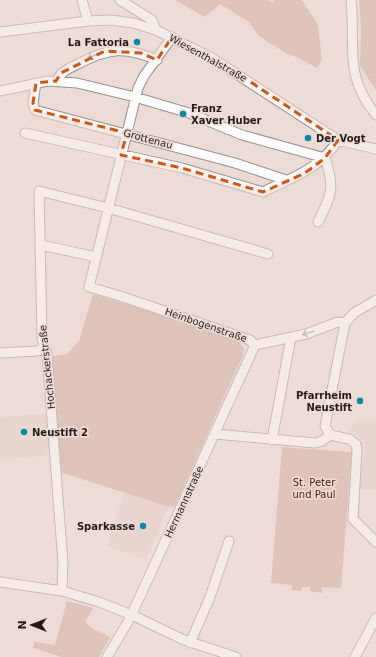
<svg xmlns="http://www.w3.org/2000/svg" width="376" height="657" font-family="'DejaVu Sans',sans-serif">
<rect width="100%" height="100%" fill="#eddcd6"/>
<path fill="#e5cdc4" d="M 47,413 L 49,447 L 46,456 L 0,460 L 0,418 Z
M 365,419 L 376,420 L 376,490 L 360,489 L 365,444 L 362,438 L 348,431 L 356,420 Z
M 124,493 L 169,507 L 146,560 L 107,546 Z"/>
<path fill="#cba495" d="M 175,0 L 268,0 L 273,3 L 274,0 L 302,0 L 318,25 L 322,60 L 317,68 L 297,57 L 289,55 L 259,36 L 249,22 L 220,4 L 205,17 Z
M 359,0 L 376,0 L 376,90 L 360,66 L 361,27 Z
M 93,294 L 235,338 L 244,348 L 243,355 L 175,506 L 169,507 L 60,472 L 52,356 L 67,354 L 79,341 Z
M 282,447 L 352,452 L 341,588 L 322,587 L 322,593 L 310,591 L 310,587 L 302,587 L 301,591 L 292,590 L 292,585 L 271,583 Z
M 67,601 L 93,608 L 85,622 L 93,629 L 110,637 L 99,657 L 62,657 L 33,648 L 34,642 L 55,645 Z"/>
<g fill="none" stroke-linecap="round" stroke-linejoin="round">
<g stroke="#9c8d87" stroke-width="11">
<path id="minor" d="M 82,0 L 88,21
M 120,0 L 152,20 L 156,30
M 351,0 C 356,46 343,75 376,115
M 0,32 L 88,21 L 111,20 L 133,23 L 156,30 L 212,58 L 338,140 L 376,149
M 172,37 L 144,76 L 138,88 L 89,287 L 120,296 L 250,340 L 255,345
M 57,81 C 61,71 68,69 78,64 C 108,48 125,46 157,60
M 36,83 L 33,103 L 35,110 L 235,163 L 286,180
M 0,91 L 48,81 L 77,83 L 135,97 L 189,113 L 242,135 L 325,158
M 25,133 L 182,168 L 263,192 C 293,177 320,169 338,140
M 318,222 C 332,194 335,188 325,158
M 41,245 L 96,257
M 376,300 L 354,313 L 345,323 L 325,426 L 330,435 L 349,439 L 356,444 L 357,450 L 353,519 L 376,542
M 255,345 L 306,334 L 338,322 L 345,323
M 0,353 L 37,351 L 44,348
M 215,434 L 315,443 L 322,441 L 330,435
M 272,440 L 291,337
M 0,582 L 62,591 L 99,602 L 132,615 L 184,640 L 236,657
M 62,591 L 63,563 L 47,354 L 44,348 L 42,337 L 39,191 L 108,208 L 268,254
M 190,643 L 210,597 L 229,541
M 107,657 L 129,620 L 154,566 L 255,345
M 355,657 L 376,618"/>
</g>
<use href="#minor" stroke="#fff" stroke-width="9"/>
</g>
<defs><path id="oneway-shaft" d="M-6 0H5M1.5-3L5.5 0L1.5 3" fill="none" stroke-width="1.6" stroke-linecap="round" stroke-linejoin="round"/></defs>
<g stroke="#9b9898">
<use href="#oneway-shaft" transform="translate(93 56) rotate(154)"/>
<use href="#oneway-shaft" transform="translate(308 333) rotate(163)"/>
</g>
<path d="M0 0H376V657H0ZM 172,37 L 249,81 L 338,140 L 325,158 L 305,173 L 263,192 L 182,168 L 121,155 L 127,133 L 35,110 L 33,103 L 36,83 L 56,81 L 61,73 L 105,51 L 141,53 L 157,60 Z" fill="#eddcd6" fill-opacity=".55" fill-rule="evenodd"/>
<path fill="none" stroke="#d4530d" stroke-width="3" stroke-dasharray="8 5" stroke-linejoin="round" d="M 172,37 L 249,81 L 338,140 L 325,158 L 305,173 L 263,192 L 182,168 L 121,155 L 127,133 L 35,110 L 33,103 L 36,83 L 56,81 L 61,73 L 105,51 L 141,53 L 157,60 Z"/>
<g fill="#0189a9" stroke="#eddcd6" stroke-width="1.5">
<circle cx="137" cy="42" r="4"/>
<circle cx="183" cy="114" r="4"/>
<circle cx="308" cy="138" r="4"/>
<circle cx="360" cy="401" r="4"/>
<circle cx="24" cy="432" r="4"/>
<circle cx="143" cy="526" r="4"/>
</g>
<g text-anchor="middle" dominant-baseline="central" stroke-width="3.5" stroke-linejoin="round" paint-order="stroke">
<g font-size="10" font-weight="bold" fill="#211b19" stroke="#eddcd6" text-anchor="end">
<text x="129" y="42">La Fattoria</text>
<text x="191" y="108" text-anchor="start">Franz<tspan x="191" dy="12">Xaver Huber</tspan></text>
<text x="316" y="138" text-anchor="start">Der Vogt</text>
<text x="352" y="395">Pfarrheim<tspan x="352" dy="12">Neustift</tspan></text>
<text x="32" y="432" text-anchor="start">Neustift 2</text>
<text x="135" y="526">Sparkasse</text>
</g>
<g font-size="10" fill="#211b19" stroke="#eddcd6">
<text transform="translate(208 58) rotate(29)">Wiesenthalstraße</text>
<text transform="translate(148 139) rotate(15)">Grottenau</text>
<text transform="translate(206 325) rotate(19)">Heinbogenstraße</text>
<text transform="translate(47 367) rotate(-96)">Hochackerstraße</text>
<text transform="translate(184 502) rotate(-65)">Hermannstraße</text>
</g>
<g font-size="10" fill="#4d1700" stroke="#eddcd6">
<text x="314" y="482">St. Peter<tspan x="314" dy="12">und Paul</tspan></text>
</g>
</g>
<g transform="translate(32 625) rotate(270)" stroke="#eddcd6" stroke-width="3" paint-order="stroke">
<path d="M0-3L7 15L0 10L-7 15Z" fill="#211b19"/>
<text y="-6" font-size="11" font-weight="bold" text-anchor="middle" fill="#211b19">N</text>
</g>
</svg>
